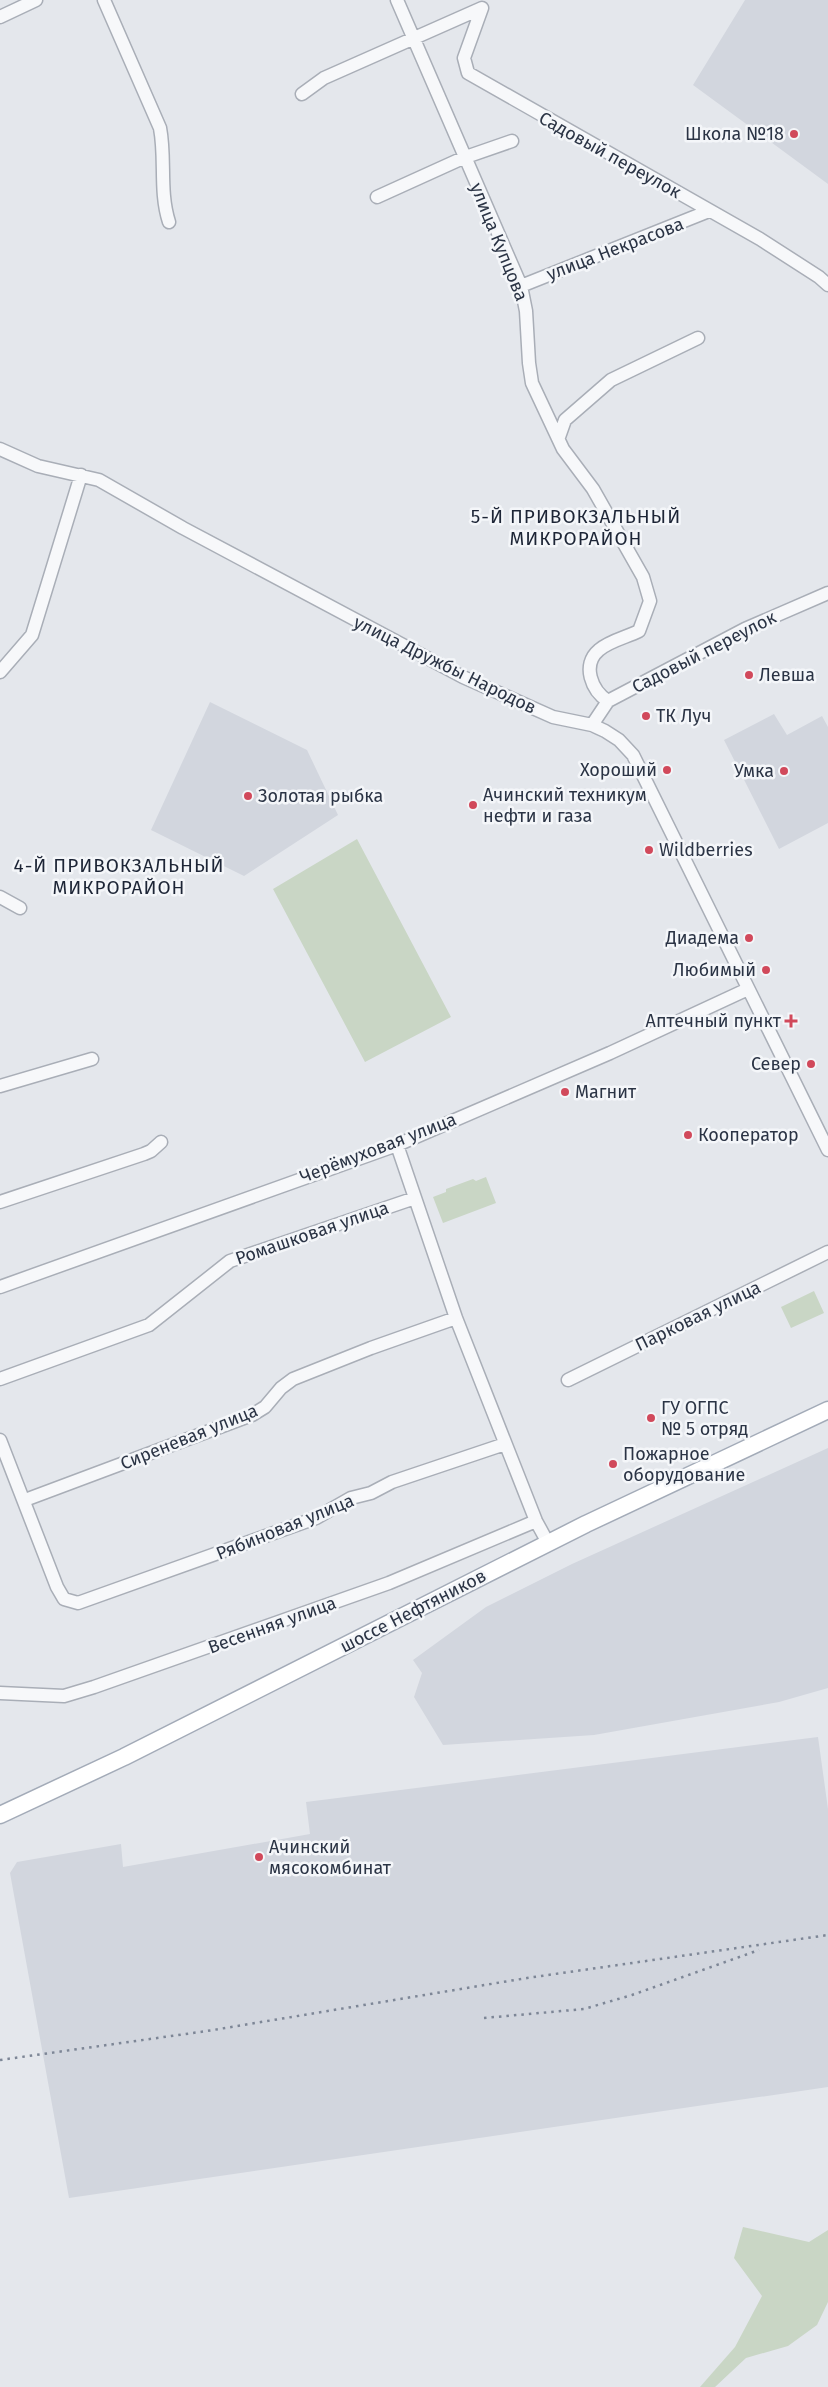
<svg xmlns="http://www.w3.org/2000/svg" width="828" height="2387" font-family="'Fira Sans',sans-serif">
<rect width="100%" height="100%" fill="#e4e7ec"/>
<path fill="#d2d6de" d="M 745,0 L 828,0 L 828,184 L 693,85 Z
M 210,702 L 307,750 L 338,815 L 244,876 L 151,830 Z
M 774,714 L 787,735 L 822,716 L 828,727 L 828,823 L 779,849 L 724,740 Z
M 828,1448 L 828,1688 L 779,1702 L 594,1735 L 443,1745 L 414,1697 L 422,1673 L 413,1660 L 486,1607 L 572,1564 Z
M 818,1737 L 828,1809 L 828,2087 L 69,2198 L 10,1873 L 17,1862 L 121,1844 L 123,1867 L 310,1834 L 306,1802 Z"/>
<path fill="#c9d6c5" d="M 357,839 L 451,1017 L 365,1062 L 273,889 Z
M 486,1177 L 496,1203 L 443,1223 L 433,1197 L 446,1192 L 446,1189 L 473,1179 L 476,1181 Z
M 814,1291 L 824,1313 L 791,1328 L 781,1307 Z
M 743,2227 L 809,2242 L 828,2230 L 828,2302 L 817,2325 L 788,2346 L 746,2358 L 715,2387 L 700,2387 L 735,2347 L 762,2296 L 734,2258 Z"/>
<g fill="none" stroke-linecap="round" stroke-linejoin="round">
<g stroke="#a9aeb7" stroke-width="15">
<path id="minor" d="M 104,0 L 160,128 C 166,159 159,191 169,222
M 397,0 L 521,286 L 526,311 L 529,363 L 532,383 L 563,449 L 593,489 L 643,577 L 650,601 L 639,631 C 627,637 609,641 599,650 C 581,665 592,691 608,701
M 0,17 L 36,0
M 302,94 L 324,78 L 482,8 L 464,58 L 468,73 L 760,239 L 819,277 L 828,285
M 377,197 L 463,158 L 512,141
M 521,286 L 709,211
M 559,437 L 565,420 L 611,380 L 698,338
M 0,449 L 38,466 L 99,480 L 183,528 L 463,677 L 553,717 L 592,725 L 605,731 L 619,740 L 633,755 L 828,1150
M 0,672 L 32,635 L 81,475
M 592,725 L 608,701 L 745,629 L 828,593
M 0,897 L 20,908
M 0,1086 L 92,1059
M 397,1145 L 456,1318 L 536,1521 L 548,1543
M 0,1202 L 144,1154 L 151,1151 L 161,1142
M 0,1287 L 397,1145 L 610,1053 L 748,989
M 0,1379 L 149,1325 L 230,1261 L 415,1198
M 568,1380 L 828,1252
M 0,1440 L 57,1587 L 64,1599 L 78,1603 L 316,1518 L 351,1498 L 371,1493 L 392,1482 L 505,1444
M 25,1500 L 252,1415 L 265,1407 L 281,1388 L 293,1379 L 371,1348 L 456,1318
M 0,1693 L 64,1696 L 94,1687 L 389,1583 L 536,1521"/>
</g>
<g stroke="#a3abb8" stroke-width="19">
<path id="major" d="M 0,1815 L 124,1757 L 586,1524 L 828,1410"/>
</g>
<use href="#minor" stroke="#f7f8fa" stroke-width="12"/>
<use href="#major" stroke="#fff" stroke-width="16"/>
<path stroke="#7d8696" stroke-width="2.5" stroke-dasharray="2.5 5" stroke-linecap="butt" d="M 484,2018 L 584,2009 L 632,1995 L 759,1950
M 0,2060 L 207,2031 L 527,1978 L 828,1935"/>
</g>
<g fill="#d1495b" stroke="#f4f6f9" stroke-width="2">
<circle cx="794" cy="134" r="5"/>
<circle cx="749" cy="675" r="5"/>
<circle cx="646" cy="716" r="5"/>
<circle cx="667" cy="770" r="5"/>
<circle cx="784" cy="771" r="5"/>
<circle cx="248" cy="796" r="5"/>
<circle cx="473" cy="805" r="5"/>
<circle cx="649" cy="850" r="5"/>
<circle cx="749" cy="938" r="5"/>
<circle cx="766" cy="970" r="5"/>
<path d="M788.5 1013.5h5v5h5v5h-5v5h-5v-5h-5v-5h5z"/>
<circle cx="811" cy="1064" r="5"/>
<circle cx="565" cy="1092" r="5"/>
<circle cx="688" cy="1135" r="5"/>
<circle cx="651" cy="1418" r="5"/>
<circle cx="613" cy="1464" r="5"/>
<circle cx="259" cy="1857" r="5"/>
</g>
<g text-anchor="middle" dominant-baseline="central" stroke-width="5" stroke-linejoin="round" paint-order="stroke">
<g font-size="18" fill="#2b3445" stroke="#f4f6f9" text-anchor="start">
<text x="784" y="134" text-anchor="end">Школа №18</text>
<text x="759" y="675">Левша</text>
<text x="656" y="716">ТК Луч</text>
<text x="657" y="770" text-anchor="end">Хороший</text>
<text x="774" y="771" text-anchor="end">Умка</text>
<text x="483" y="795">Ачинский техникум<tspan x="483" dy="21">нефти и газа</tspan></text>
<text x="258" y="796">Золотая рыбка</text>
<text x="659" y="850">Wildberries</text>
<text x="739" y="938" text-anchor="end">Диадема</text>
<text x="756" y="970" text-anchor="end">Любимый</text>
<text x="781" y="1021" text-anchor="end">Аптечный пункт</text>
<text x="801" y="1064" text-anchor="end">Север</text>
<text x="575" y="1092">Магнит</text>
<text x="698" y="1135">Кооператор</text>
<text x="661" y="1408">ГУ ОГПС<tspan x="661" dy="21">№ 5 отряд</tspan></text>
<text x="623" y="1454">Пожарное<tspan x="623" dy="21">оборудование</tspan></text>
<text x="269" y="1847">Ачинский<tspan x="269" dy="21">мясокомбинат</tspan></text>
</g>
<g font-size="18" fill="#2b3445" stroke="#f4f6f9">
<text transform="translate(610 155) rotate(29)">Садовый переулок</text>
<text transform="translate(499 242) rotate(68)">улица Купцова</text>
<text transform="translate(615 249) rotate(-21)">улица Некрасова</text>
<text transform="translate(704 652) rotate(-27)">Садовый переулок</text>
<text transform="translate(445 665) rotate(26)">улица Дружбы Народов</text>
<text transform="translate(378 1148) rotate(-21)">Черёмуховая улица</text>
<text transform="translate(312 1233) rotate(-19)">Ромашковая улица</text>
<text transform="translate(698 1316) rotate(-26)">Парковая улица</text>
<text transform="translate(189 1437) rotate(-22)">Сиреневая улица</text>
<text transform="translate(285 1527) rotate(-22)">Рябиновая улица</text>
<text transform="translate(413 1611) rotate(-27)">шоссе Нефтяников</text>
<text transform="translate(272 1625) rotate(-20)">Весенняя улица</text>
</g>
<g font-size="19" letter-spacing="1" fill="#1d2536" stroke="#f4f6f9">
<text x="576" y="516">5-Й ПРИВОКЗАЛЬНЫЙ<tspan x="576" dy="22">МИКРОРАЙОН</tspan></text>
<text x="119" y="865">4-Й ПРИВОКЗАЛЬНЫЙ<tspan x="119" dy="22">МИКРОРАЙОН</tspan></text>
</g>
</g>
</svg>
